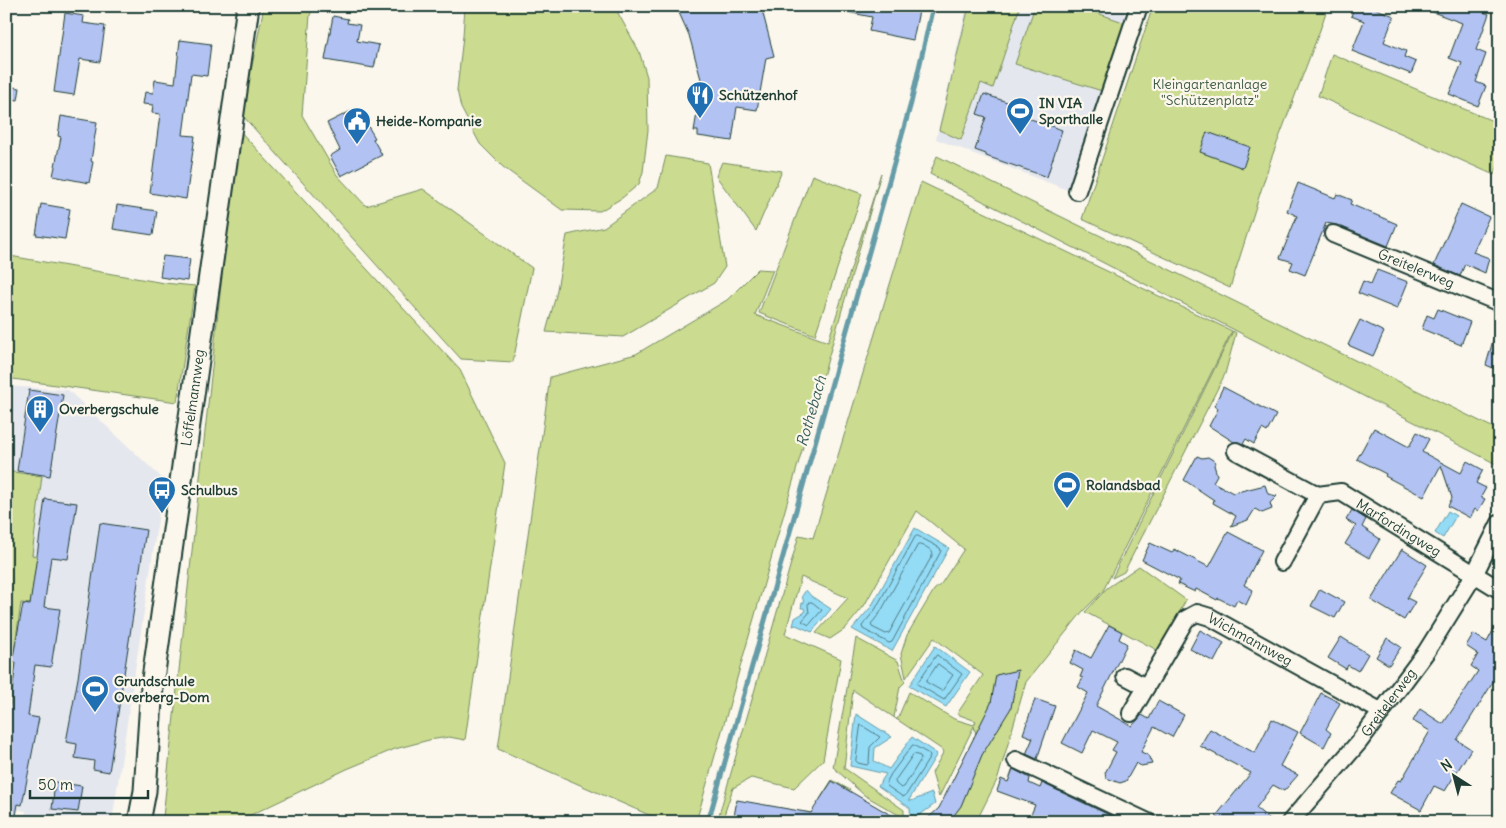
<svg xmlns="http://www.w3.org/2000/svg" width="1506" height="828" font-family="Delius,sans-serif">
<rect width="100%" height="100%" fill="#fbf7ec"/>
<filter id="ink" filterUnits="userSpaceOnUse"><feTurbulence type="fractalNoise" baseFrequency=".02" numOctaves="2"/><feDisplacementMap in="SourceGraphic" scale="10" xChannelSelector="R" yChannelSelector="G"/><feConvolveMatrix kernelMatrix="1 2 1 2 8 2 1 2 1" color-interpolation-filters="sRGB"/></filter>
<g filter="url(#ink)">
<path fill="#e5e7ee" d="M 967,6 L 1123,6 L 1126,23 L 1070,191 L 936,139 Z
M 6,386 L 68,390 L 164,480 L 112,822 L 24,822 L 26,811 L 6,807 Z"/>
<path fill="#cbdb8f" stroke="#758c62" d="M 264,6 L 314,6 L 310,15 L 302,115 L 337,175 L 366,206 L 423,189 L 532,268 L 513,362 L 461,359 L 242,115 Z
M 465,6 L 614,6 L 639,51 L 647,77 L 648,130 L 643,172 L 639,184 L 622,198 L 600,211 L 562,210 L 503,167 L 480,144 L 461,108 L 457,90 L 463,36 Z
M 969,6 L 1020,6 L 993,88 L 981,83 L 961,140 L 939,130 Z
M 1035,6 L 1077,6 L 1126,23 L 1102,91 L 1015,64 Z
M 1153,6 L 1328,6 L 1320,30 L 1271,159 L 1230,288 L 1082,219 Z
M 1332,54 L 1500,124 L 1500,161 L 1494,175 L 1318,96 Z
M 238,129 L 460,370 L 505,463 L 465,740 L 449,737 L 429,740 L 395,749 L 347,769 L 236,822 L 166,822 L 163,817 Z
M 666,156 L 708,163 L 725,267 L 714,283 L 623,337 L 546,332 L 556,295 L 567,235 L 604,227 L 658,188 Z
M 937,156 L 1500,431 L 1500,466 L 930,174 Z
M 722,162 L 782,171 L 756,231 L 716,176 Z
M 881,173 L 696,822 L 665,822 L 498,749 L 550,377 L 636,354 L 727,300 L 758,269 L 773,270 L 755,315 L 828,342 Z
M 812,175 L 862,194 L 815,335 L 759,313 Z
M 921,182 L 1232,331 L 1103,591 L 1083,611 L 1026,682 L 998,778 L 976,822 L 944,822 L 977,740 L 974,726 L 939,797 L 932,773 L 944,751 L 853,690 L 844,768 L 904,810 L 904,818 L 864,795 L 833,767 L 856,638 L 898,661 L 905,682 L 900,687 L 894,717 L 897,720 L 909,692 L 954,719 L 974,725 L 976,721 L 957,714 L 983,675 L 934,638 L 906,678 L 901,654 L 907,635 L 934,590 L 941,584 L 964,549 L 917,511 L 864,606 L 845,629 L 830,639 L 816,633 L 848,598 L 801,577 L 785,634 L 841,659 L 823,760 L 794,788 L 751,778 L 733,788 L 724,815 L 736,818 L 792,811 L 815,813 L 824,800 L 820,799 L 832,780 L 850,790 L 847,795 L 894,822 L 717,822 L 799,535 L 813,538 Z
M 10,256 L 164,283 L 195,286 L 177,402 L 6,378 L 6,275 Z
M 1233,331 L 1236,333 L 1225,374 L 1124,572 L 1112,578 Z
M 6,471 L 42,476 L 32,555 L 41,557 L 33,604 L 21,603 L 13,660 L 19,661 L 12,711 L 6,711 Z
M 1139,566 L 1186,600 L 1159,651 L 1085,612 L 1107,588 Z"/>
<path fill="#94dbf6" stroke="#659ca8" d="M 1448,511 L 1456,516 L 1443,538 L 1435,533 Z
M 915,528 L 949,548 L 892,651 L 852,629 L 871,607 Z
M 806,590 L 811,596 L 831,609 L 812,632 L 796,625 L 793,626 L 795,618 L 805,612 L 804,608 L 801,608 L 802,603 L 804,603 L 802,596 Z
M 935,646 L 970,672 L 946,707 L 909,686 Z
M 856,714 L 892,737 L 875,748 L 874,761 L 889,769 L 912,737 L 937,754 L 909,800 L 911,801 L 932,793 L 935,804 L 917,817 L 916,822 L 911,822 L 910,808 L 878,786 L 886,774 L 850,766 Z"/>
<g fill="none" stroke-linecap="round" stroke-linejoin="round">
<path stroke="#4e7c82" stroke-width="1" d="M 918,536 L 940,548 L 941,551 L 892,642 L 889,643 L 863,629 L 862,626 L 875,610 L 915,537 Z
M 918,545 C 922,544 932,549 933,554 L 889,633 L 886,634 L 872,627 L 871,624 L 880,613 Z
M 809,602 L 812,602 L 822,610 L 809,625 L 802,621 L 809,613 L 808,605 Z
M 937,655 L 962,674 L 944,700 L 917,684 Z
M 938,664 L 953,675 L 942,691 L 926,682 Z
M 861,725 L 880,737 L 870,747 L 869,762 L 867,765 L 858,763 L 856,761 Z
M 913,745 L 929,754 L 930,757 L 906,795 L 903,797 L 887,786 L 886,783 L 891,774 Z
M 914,754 L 920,756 L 921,759 L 904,787 L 901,788 L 896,784 L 895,781 Z"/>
<path stroke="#659ca8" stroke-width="5" d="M 708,822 L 911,103 L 933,6"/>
</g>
<path fill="#b2c2f2" stroke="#1f3d34" d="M 676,6 L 761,6 L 774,56 L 766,58 L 757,110 L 737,107 L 732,141 L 698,136 L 698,131 L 694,131 L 702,83 L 689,35 Z
M 848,6 L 920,6 L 913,40 L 869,31 L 872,17 L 847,12 Z
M 1355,6 L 1369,6 L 1394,16 L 1384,42 L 1406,51 L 1404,57 L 1416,62 L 1411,74 L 1352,51 L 1364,21 L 1351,16 Z
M 1422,6 L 1466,6 L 1489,14 L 1476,50 L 1486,54 L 1476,82 L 1486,86 L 1478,106 L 1449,94 L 1462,63 L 1449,58 L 1462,23 L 1422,8 Z
M 65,13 L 84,16 L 83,23 L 105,26 L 100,62 L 80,59 L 74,95 L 54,92 Z
M 333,16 L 348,19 L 347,23 L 360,25 L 357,41 L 379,45 L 374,68 L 325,60 Z
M 180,40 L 211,44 L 207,76 L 191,74 L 183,135 L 195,136 L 186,199 L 150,193 L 160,114 L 152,113 L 153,105 L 143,104 L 145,92 L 153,93 L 155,80 L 175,83 Z
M 6,86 L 20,88 L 18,100 L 6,98 Z
M 984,94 L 1030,110 L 1028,118 L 1062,130 L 1047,177 L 986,156 L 986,154 L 975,150 L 986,117 L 977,114 Z
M 357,108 L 375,138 L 373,139 L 382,155 L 341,176 L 330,156 L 340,150 L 327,123 Z
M 61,116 L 97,122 L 91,161 L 93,162 L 89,183 L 53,176 L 61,137 L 58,136 Z
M 1207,132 L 1250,147 L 1243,168 L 1200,152 Z
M 1298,183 L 1335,198 L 1337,194 L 1352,200 L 1350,204 L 1397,224 L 1388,246 L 1337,225 L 1326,223 L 1305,275 L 1290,269 L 1293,262 L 1280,258 L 1297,216 L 1287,211 Z
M 41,204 L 70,209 L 65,239 L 36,235 Z
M 1461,204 L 1489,217 L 1473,252 L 1489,258 L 1485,273 L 1465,264 L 1460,276 L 1434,265 Z
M 117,205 L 157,211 L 153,235 L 113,229 Z
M 163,256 L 190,259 L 187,281 L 160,277 Z
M 1377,270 L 1408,282 L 1397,309 L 1358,293 L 1363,281 L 1371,284 Z
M 1438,309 L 1470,322 L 1461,345 L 1422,329 L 1427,315 L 1434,318 Z
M 1360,320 L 1384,332 L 1373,356 L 1348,345 Z
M 1496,330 L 1500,331 L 1500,371 L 1486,365 Z
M 1223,387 L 1276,415 L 1267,432 L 1262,429 L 1254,444 L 1246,439 L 1243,444 L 1234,442 L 1209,426 L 1218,409 L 1214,406 Z
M 29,390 L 63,395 L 50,476 L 17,471 Z
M 1374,428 L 1409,447 L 1417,432 L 1429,439 L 1422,452 L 1461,473 L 1467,461 L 1483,470 L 1476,483 L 1486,488 L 1481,497 L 1485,499 L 1478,511 L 1475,509 L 1470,518 L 1448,506 L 1452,498 L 1441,465 L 1424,497 L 1385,476 L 1386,474 L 1357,459 Z
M 1197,456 L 1202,458 L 1208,457 L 1216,462 L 1214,465 L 1217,475 L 1213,482 L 1233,493 L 1265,485 L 1268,494 L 1277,496 L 1270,503 L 1272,509 L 1262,513 L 1255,509 L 1248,520 L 1231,526 L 1236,516 L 1213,503 L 1214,500 L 1184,480 Z
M 45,499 L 77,503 L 68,559 L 51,557 L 44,607 L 60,609 L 51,667 L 35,665 L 28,716 L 39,718 L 22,805 L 18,804 L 15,822 L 6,822 L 6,712 L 9,713 L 16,663 L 12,662 L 23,604 L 30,605 Z
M 1352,510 L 1366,519 L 1362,527 L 1380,539 L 1369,558 L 1345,544 L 1356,526 L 1346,520 Z
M 100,523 L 146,530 L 109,772 L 93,769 L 94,761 L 75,758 L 77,744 L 66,742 L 78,678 Z
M 1228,532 L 1262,550 L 1244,585 L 1253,590 L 1246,605 L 1237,600 L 1234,606 L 1218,598 L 1217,600 L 1196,589 L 1195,592 L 1178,584 L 1180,580 L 1142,560 L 1150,543 L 1172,553 L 1174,549 L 1209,567 Z
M 1402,549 L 1427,565 L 1407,598 L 1415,602 L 1404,620 L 1371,600 Z
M 1320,589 L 1344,602 L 1335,618 L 1311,606 Z
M 1500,618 L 1500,682 L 1495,679 L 1457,740 L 1471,749 L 1445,791 L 1434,786 L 1421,810 L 1390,793 L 1398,780 L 1401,781 L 1430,731 L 1413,721 L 1420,709 L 1443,724 L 1478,671 L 1471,666 L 1478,654 L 1466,646 L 1473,634 L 1487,642 Z
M 1109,625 L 1122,632 L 1119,639 L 1127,644 L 1096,706 L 1132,726 L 1142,715 L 1149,719 L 1158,701 L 1184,715 L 1172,737 L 1154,727 L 1141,752 L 1148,755 L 1152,764 L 1141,766 L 1136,763 L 1126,781 L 1120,783 L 1106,778 L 1105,773 L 1116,752 L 1112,750 L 1117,742 L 1093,730 L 1082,753 L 1062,743 L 1088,693 L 1078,687 L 1083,678 L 1080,677 L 1083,670 L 1070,663 L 1076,650 L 1091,658 Z
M 1200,630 L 1224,643 L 1214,662 L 1190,649 Z
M 1341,637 L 1368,654 L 1358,671 L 1348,665 L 1346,669 L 1328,658 Z
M 1387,638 L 1401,647 L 1389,665 L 1376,657 Z
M 1018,670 L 1011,708 L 982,755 L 961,806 L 949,822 L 924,822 L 939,808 L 991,703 L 996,675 Z
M 1321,693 L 1340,703 L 1326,729 L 1331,733 L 1324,747 L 1300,733 Z
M 1035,699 L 1055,706 L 1037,759 L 1026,754 L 1033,738 L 1023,734 Z
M 1272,719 L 1298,732 L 1280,766 L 1298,775 L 1284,791 L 1273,785 L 1256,808 L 1273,822 L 1223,822 L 1216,816 L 1251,773 L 1200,746 L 1210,729 L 1255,753 Z
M 1013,769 L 1030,778 L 1029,783 L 1040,788 L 1042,783 L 1124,822 L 1028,822 L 1035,805 L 997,791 L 1001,779 L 1008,782 Z
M 832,781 L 903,822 L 733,822 L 737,800 L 811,813 Z
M 55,782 L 82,786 L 78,812 L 52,809 Z"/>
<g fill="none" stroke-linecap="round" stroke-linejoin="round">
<g stroke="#1f3d34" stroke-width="20">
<g id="minor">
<path d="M 1077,191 L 1139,6"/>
<path id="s1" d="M 1333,234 L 1500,303"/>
<path id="s2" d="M 1236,451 L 1318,495 L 1341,492 L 1500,590"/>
<path d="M 1282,562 L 1318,495"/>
<path d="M 1125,676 L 1146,687"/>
<path id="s3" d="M 1131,713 L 1186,619 L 1197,613 L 1210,617 L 1382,712"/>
<path d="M 1016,760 L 1148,822"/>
<path id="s4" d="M 1290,822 L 1359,742 L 1426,652 L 1474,575 L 1500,523"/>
</g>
</g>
<g stroke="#1f3d34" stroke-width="25">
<g id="tertiary">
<path id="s5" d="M 139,822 L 145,791 L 152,686 L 248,6"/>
</g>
</g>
<use href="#minor" stroke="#fbf7ec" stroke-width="16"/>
<use href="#tertiary" stroke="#fbf7ec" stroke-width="21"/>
</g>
</g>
<defs>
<g id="restaurant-pin" transform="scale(1.4375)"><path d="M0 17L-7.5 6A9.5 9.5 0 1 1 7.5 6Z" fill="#1f6fb2" stroke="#fbf7ec"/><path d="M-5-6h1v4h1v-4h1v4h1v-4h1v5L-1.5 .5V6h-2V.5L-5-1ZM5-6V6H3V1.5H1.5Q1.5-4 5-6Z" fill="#fff"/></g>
<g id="stadium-pin" transform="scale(1.4375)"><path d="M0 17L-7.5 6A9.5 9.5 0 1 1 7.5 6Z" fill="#1f6fb2" stroke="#fbf7ec"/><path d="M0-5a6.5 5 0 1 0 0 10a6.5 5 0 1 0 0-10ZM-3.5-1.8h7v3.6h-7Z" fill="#fff"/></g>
<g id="civic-pin" transform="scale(1.4375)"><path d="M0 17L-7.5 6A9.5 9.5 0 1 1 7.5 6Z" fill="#1f6fb2" stroke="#fbf7ec"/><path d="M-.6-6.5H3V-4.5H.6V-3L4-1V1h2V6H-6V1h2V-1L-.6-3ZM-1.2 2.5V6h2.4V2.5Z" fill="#fff"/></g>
<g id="building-pin" transform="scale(1.4375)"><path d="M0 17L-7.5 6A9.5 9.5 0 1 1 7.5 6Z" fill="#1f6fb2" stroke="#fbf7ec"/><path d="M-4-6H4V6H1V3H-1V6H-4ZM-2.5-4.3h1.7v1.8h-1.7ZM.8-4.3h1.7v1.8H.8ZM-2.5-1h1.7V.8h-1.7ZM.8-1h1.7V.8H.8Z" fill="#fff"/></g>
<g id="bus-pin" transform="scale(1.4375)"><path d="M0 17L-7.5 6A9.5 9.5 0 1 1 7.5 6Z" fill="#1f6fb2" stroke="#fbf7ec"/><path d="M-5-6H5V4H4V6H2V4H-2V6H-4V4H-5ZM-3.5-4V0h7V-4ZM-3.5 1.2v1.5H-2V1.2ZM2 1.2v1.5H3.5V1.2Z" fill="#fff"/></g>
</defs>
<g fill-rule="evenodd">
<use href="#restaurant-pin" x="700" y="95"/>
<use href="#stadium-pin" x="1020" y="111"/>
<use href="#civic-pin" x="357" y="121"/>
<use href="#building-pin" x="40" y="409"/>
<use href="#stadium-pin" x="1067" y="485"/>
<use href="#bus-pin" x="162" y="490"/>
<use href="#stadium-pin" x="95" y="689"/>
</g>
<g text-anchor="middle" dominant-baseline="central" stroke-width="4.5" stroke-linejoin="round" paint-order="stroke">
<g font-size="14" fill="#415d46" stroke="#fbf7ec">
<text x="1210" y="84">Kleingartenanlage<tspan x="1210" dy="16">"Schützenplatz"</tspan></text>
</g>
<g font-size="14" font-weight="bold" fill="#1f3d34" stroke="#fbf7ec" text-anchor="start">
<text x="719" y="95">Schützenhof</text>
<text x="1039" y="103">IN VIA<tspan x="1039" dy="16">Sporthalle</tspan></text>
<text x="376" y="121">Heide-Kompanie</text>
<text x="59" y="409">Overbergschule</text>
<text x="1086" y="485">Rolandsbad</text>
<text x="181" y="490">Schulbus</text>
<text x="114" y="681">Grundschule<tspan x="114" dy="16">Overberg-Dom</tspan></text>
</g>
<g font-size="14" fill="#1f3d34" stroke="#fbf7ec">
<text stroke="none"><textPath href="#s1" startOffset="90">Greitelerweg</textPath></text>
<text stroke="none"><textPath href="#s5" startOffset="428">Löffelmannweg</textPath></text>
<text stroke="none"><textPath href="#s2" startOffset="184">Marfordingweg</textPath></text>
<text stroke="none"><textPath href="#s3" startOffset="181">Wichmannweg</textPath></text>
<text stroke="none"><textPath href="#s4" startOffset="155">Greitelerweg</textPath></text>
</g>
<g font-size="15" font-style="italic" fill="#365d5b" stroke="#fbf7ec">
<text transform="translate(811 411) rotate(-74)">Rothebach</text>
</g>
</g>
<rect width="1506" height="828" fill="none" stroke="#fbf7ec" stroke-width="25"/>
<rect x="12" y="12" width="1481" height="803" fill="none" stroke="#1f3d34" stroke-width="2" filter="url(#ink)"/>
<g transform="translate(1454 776) rotate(324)" stroke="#fbf7ec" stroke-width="4" paint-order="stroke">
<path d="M0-4L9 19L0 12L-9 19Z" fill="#1f3d34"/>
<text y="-8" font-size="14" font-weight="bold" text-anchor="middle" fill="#1f3d34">N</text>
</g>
<path d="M30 790v8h118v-8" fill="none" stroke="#1f3d34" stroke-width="2.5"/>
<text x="38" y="790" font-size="15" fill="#1f3d34" stroke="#fbf7ec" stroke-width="4" paint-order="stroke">50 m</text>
</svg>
